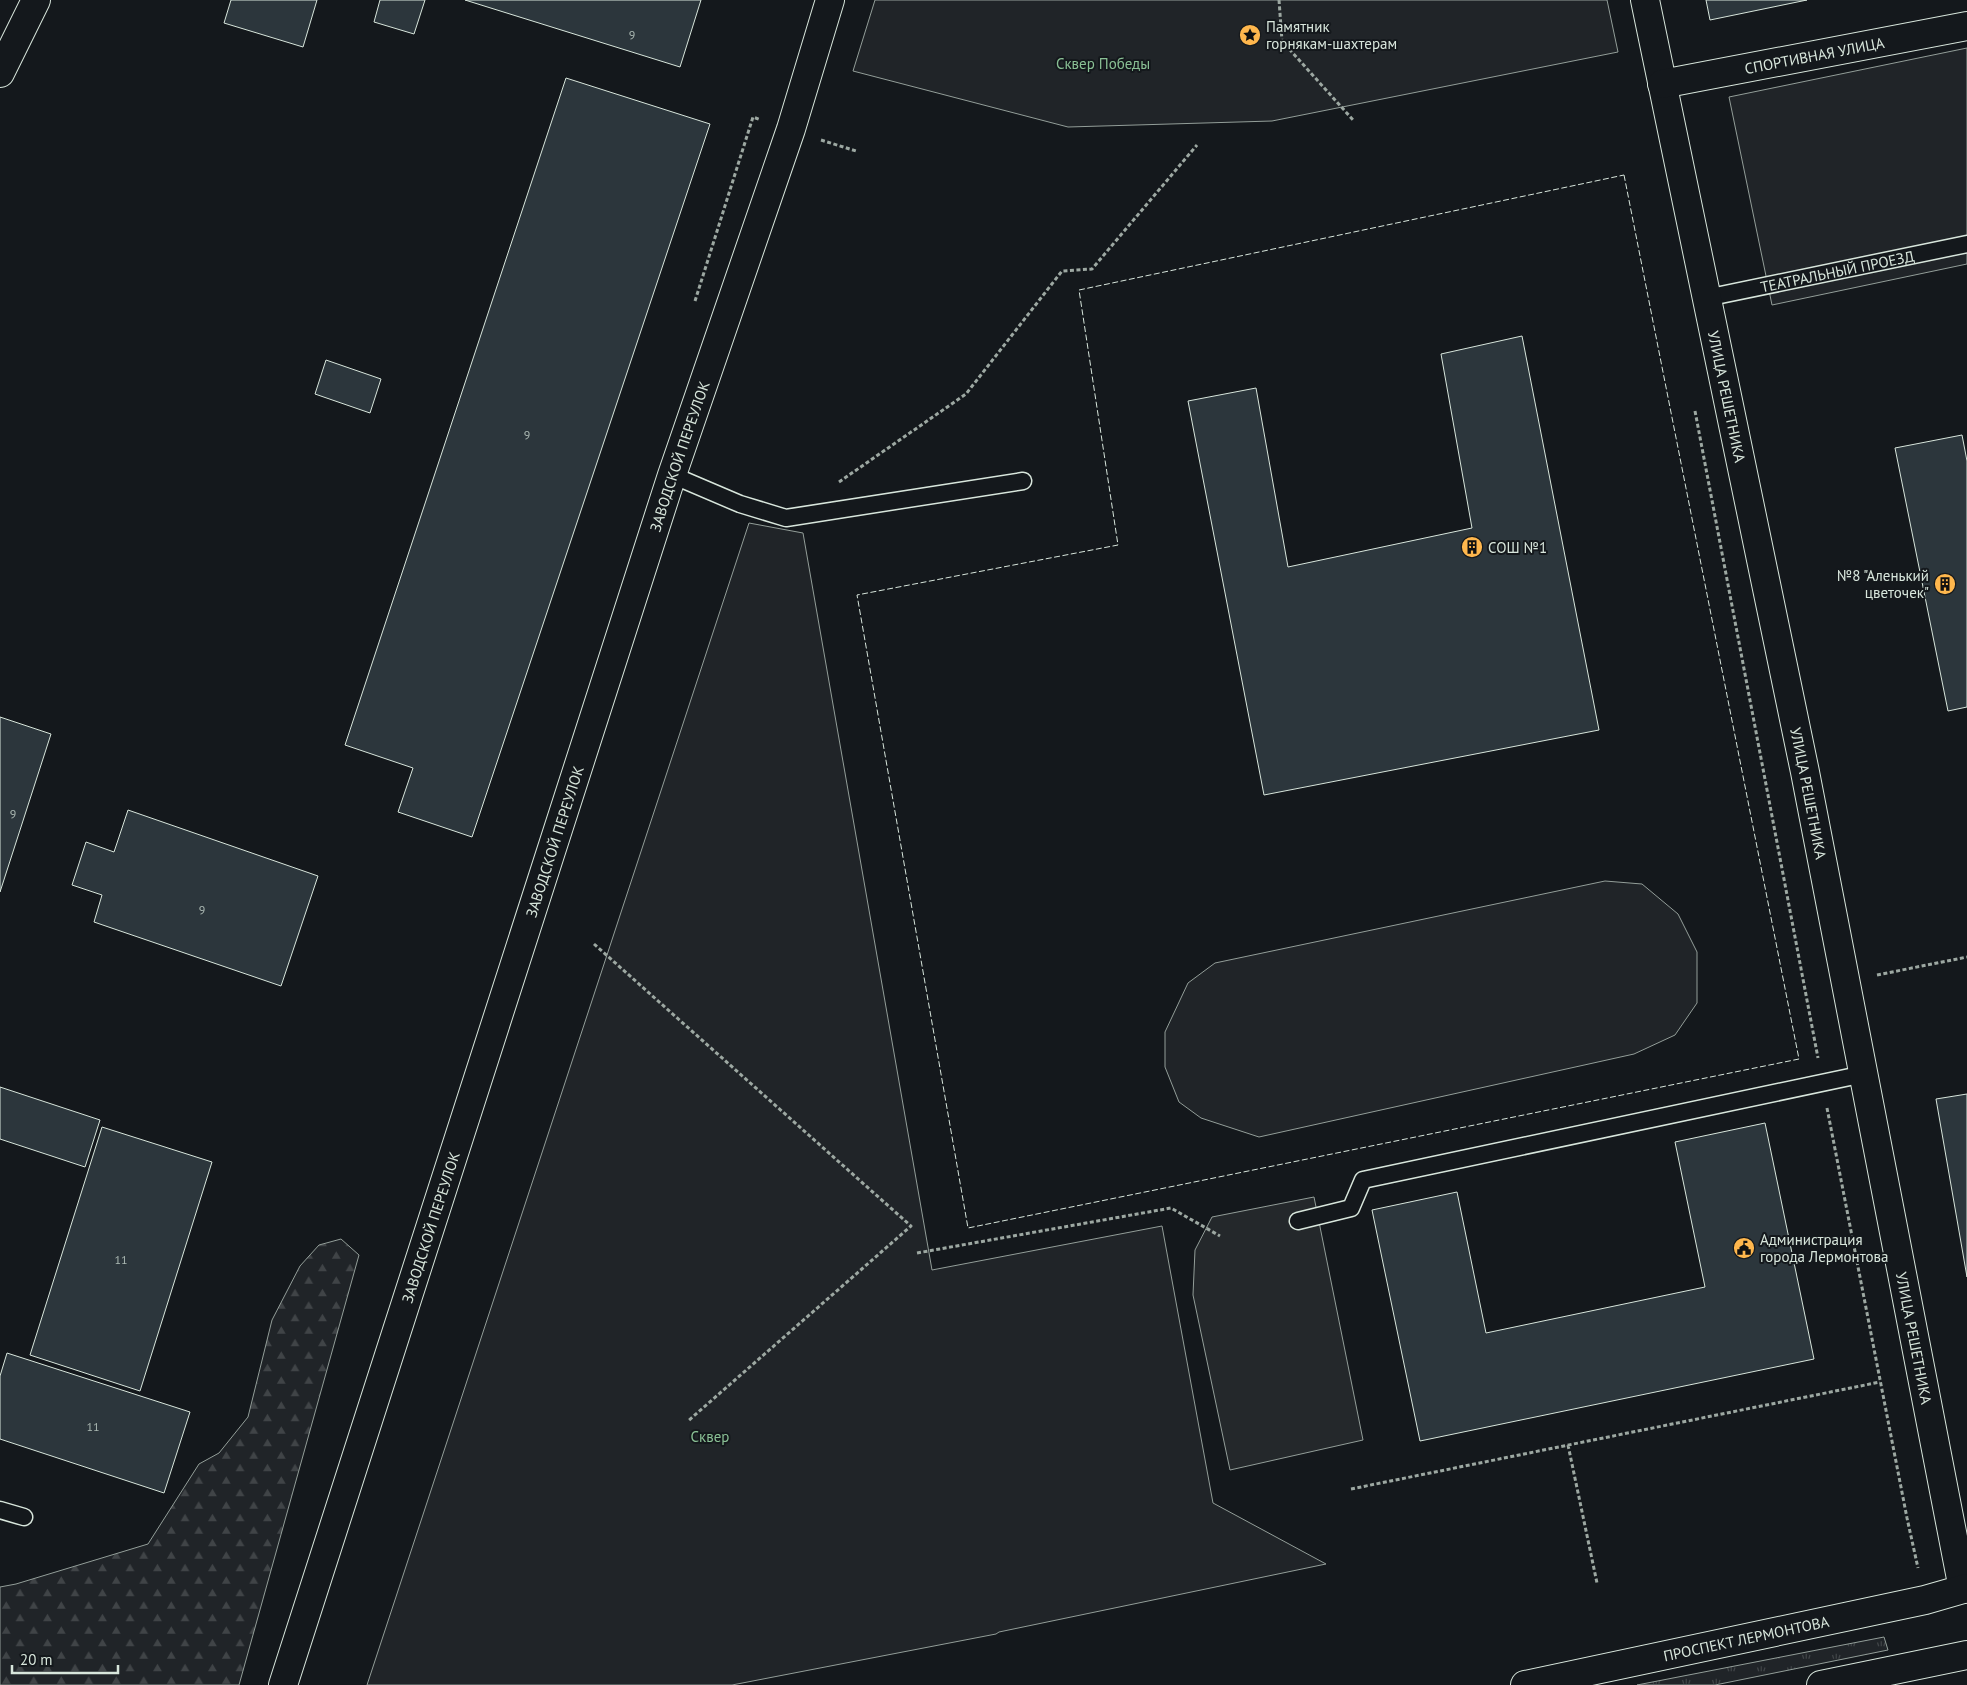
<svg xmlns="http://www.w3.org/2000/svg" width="1967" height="1685" font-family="'PT Sans',sans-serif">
<defs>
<pattern id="grass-tufts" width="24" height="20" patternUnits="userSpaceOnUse" patternTransform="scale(1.25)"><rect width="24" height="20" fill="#202428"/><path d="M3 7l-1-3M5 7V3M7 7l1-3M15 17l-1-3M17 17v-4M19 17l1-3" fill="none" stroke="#404447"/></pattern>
<pattern id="forest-firs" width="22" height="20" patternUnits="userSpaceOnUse" patternTransform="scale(1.25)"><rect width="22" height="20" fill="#202428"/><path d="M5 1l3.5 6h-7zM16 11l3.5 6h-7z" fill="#404447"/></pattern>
</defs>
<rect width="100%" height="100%" fill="#14181c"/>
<path fill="url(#grass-tufts)" stroke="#939e99" d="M 1884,1637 L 1888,1650 L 1715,1685 L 1637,1685 Z"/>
<path fill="url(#forest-firs)" stroke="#939e99" d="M 341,1239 L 359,1255 L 239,1685 L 0,1685 L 0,1587 L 16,1584 L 148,1544 L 199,1464 L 219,1453 L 248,1417 L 272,1320 L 300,1266 L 319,1245 Z"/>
<path fill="#202428" stroke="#939e99" d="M 875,0 L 1607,0 L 1618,52 L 1272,121 L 1068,127 L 853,71 Z
M 1967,48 L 1967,264 L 1772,305 L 1729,97 Z
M 749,523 L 803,533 L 932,1270 L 1162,1226 L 1213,1503 L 1326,1564 L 999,1632 L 996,1634 L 732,1685 L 367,1685 Z
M 1605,881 L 1642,884 L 1678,914 L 1697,952 L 1697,1003 L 1675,1035 L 1634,1054 L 1259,1137 L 1201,1118 L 1179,1102 L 1165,1067 L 1165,1032 L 1188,983 L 1215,963 Z"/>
<path fill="#24282b" stroke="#939e99" d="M 1314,1197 L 1363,1440 L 1230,1470 L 1193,1295 L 1195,1250 L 1212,1217 Z"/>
<path fill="#2c363c" stroke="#d8e6dc" d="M 231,0 L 317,0 L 303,47 L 224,23 Z
M 380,0 L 425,0 L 414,34 L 374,22 Z
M 465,0 L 701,0 L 680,67 Z
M 1706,0 L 1807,0 L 1710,20 Z
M 566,78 L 710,124 L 472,837 L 398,812 L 413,768 L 345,745 Z
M 1522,336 L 1599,730 L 1264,795 L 1188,401 L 1256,388 L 1288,567 L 1472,528 L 1441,354 Z
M 326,360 L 381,379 L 370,413 L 315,394 Z
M 1962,435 L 1967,461 L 1967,707 L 1948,711 L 1895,448 Z
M 0,717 L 51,734 L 0,892 Z
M 128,810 L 318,876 L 281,986 L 94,922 L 102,895 L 72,885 L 86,842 L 114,852 Z
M 0,1087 L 100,1120 L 85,1167 L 0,1139 Z
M 1967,1094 L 1967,1277 L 1936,1099 Z
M 1765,1123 L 1814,1359 L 1420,1441 L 1372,1210 L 1457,1192 L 1486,1333 L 1705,1287 L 1675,1142 Z
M 102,1127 L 212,1162 L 140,1391 L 30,1355 Z
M 7,1353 L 190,1412 L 164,1493 L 0,1439 L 0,1376 Z"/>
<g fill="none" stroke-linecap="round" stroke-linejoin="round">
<g stroke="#d8e6dc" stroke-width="19">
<g id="service">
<path id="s1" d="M 1706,298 L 1967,244"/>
<path d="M 672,475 L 740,504 L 786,518 L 1023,481"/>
<path d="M 1298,1221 L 1351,1208 L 1363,1180 L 1864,1074"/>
<path d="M 0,1510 L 24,1517"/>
</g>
</g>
<g stroke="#d8e6dc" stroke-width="30">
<g id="minor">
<path id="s2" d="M 1645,0 L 1805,772 L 1963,1589"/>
<path d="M 0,73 L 36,0"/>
<path id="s3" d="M 1662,84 L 1967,26"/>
</g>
</g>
<g stroke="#d8e6dc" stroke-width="30">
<g id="tertiary">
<path id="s4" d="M 283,1685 L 672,475 L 791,129 L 830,0"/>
<path id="s5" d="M 1525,1685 L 1925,1600 L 1967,1588"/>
<path d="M 1821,1685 L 1967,1655"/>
</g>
</g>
<path stroke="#9da8a2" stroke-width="3" stroke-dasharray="4 2.5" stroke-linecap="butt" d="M 1279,0 L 1282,41 L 1354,121
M 821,140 L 856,151
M 695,301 L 753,117 L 761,120
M 1695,411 L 1818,1058
M 839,482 L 966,394 L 1062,271 L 1092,269 L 1197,145
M 594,944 L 911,1226 L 688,1421
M 1877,975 L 1967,957
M 1827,1108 L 1907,1518 L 1918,1568
M 917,1253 L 1171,1208 L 1220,1236
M 1568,1445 L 1597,1583
M 1351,1489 L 1880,1382"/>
<use href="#service" stroke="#14181c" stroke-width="16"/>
<use href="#minor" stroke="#14181c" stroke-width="28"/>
<use href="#tertiary" stroke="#14181c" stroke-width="28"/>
<path stroke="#d8e6dc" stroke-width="1" stroke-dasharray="6 2.5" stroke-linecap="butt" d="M 1624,175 L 1799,1059 L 968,1228 L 857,595 L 1118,545 L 1079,290 Z"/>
</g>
<defs>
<g id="sight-disc" transform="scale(1.125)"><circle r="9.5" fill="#ffb74d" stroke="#14181c"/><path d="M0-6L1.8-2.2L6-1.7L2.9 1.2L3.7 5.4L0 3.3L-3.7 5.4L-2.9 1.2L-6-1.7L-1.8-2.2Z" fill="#111"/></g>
<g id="building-disc" transform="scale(1.125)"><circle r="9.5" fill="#ffb74d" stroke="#14181c"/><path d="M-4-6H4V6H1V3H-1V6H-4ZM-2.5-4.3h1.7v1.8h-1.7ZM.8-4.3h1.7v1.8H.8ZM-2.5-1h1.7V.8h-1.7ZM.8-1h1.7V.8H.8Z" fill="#111"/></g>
<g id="civic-disc" transform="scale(1.125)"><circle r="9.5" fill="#ffb74d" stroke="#14181c"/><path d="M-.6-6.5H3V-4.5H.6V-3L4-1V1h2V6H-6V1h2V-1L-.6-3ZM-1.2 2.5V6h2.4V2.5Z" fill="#111"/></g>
</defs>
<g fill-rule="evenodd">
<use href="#sight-disc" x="1250" y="35"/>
<use href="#building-disc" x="1472" y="547"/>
<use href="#building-disc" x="1945" y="584"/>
<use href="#civic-disc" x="1744" y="1248"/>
</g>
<g text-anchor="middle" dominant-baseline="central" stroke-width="4" stroke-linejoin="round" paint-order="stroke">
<g font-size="12" fill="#adbab4">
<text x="632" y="34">9</text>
<text x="527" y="434">9</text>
<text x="13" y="813">9</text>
<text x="202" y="909">9</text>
<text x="121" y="1259">11</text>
<text x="93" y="1426">11</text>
</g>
<g font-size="15" fill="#d8e6dc" stroke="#14181c" text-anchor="start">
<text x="1266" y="26">Памятник<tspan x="1266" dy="17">горнякам-шахтерам</tspan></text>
<text x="1488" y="547">СОШ №1</text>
<text x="1929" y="575" text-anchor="end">№8 "Аленький<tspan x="1929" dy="17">цветочек"</tspan></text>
<text x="1760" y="1239">Администрация<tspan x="1760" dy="17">города Лермонтова</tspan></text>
</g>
<g font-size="15" fill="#d8e6dc" stroke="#14181c">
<text stroke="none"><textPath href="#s3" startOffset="155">СПОРТИВНАЯ УЛИЦА</textPath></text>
<text stroke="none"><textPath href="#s1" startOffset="134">ТЕАТРАЛЬНЫЙ ПРОЕЗД</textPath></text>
<text stroke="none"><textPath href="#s2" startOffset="405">УЛИЦА РЕШЕТНИКА</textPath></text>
<text stroke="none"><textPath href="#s4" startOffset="1291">ЗАВОДСКОЙ ПЕРЕУЛОК</textPath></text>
<text stroke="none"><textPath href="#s2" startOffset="810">УЛИЦА РЕШЕТНИКА</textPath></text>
<text stroke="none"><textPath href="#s4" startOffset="886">ЗАВОДСКОЙ ПЕРЕУЛОК</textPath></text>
<text stroke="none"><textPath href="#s4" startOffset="481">ЗАВОДСКОЙ ПЕРЕУЛОК</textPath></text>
<text stroke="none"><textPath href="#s2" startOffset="1365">УЛИЦА РЕШЕТНИКА</textPath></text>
<text stroke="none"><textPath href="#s5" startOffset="226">ПРОСПЕКТ ЛЕРМОНТОВА</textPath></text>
</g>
<g font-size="15" fill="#8ac095" stroke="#14181c">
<text x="1103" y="63">Сквер Победы</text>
<text x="710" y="1436">Сквер</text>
</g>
</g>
<path d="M12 1665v8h106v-8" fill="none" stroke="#d8e6dc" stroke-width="2.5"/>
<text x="20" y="1665" font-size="15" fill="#d8e6dc" stroke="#14181c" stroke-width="4" paint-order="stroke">20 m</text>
</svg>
